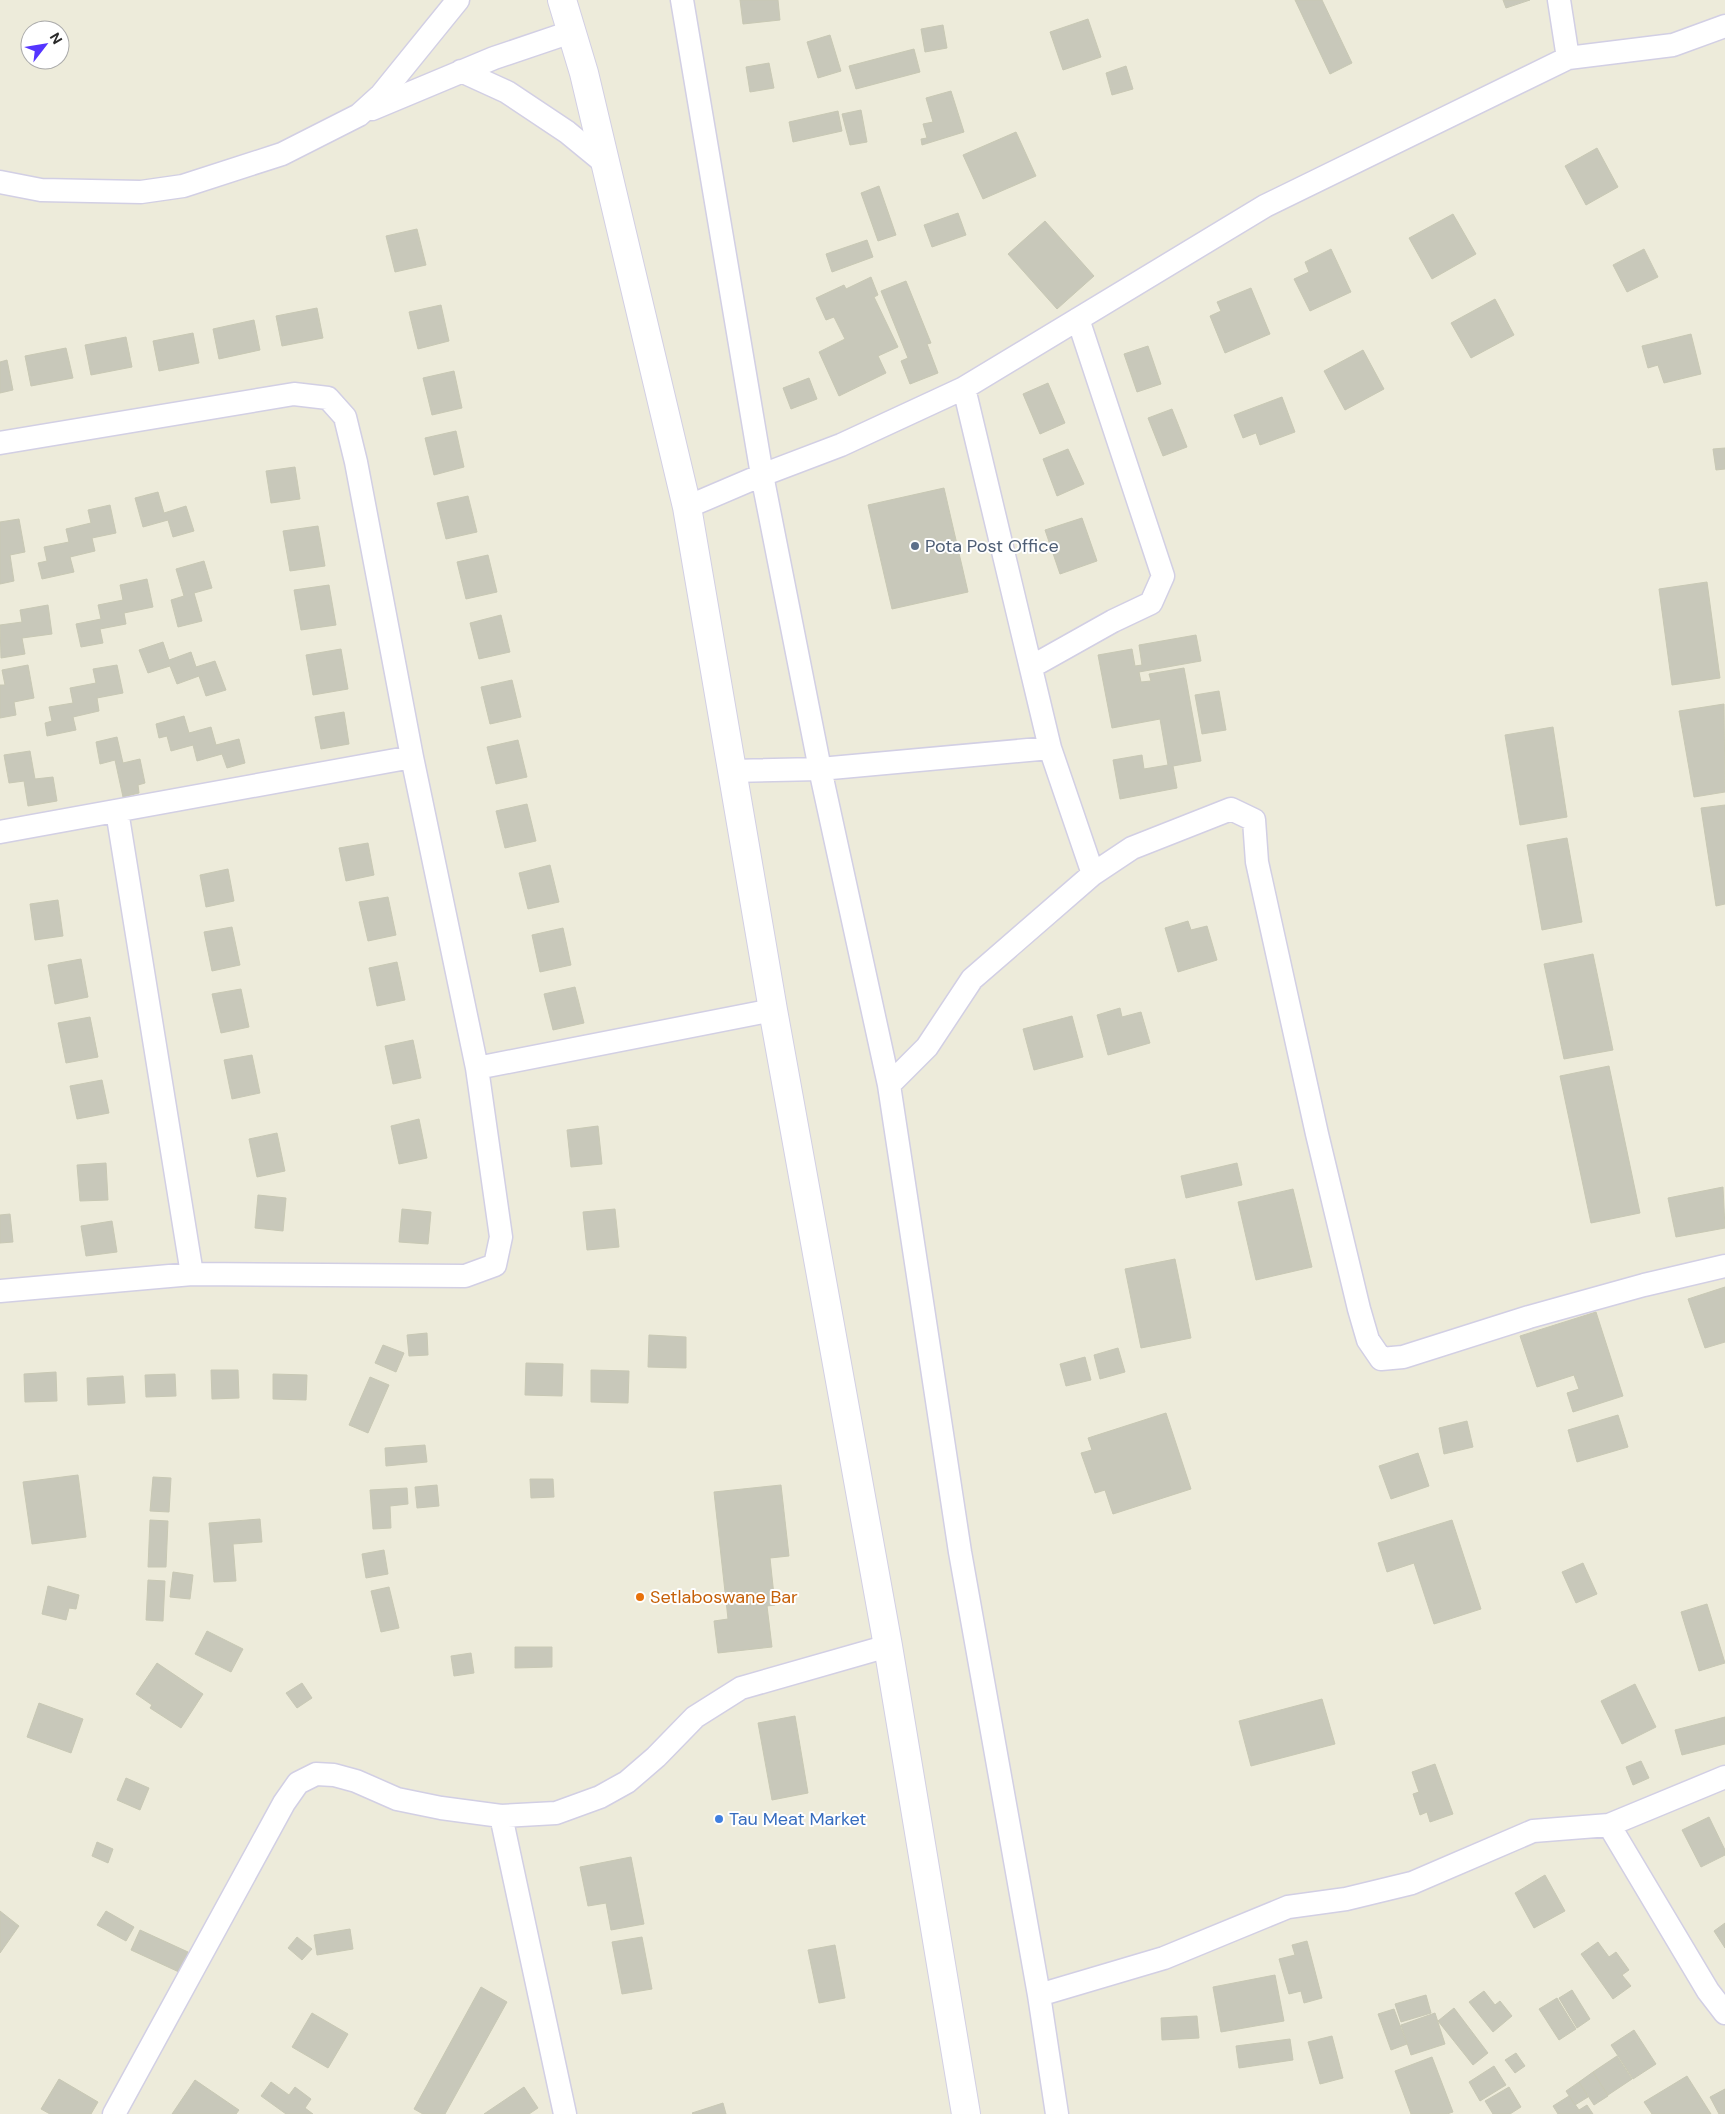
<svg xmlns="http://www.w3.org/2000/svg" width="1725" height="2114" font-family="'DM Sans',sans-serif">
<rect width="100%" height="100%" fill="#edebda"/>
<path fill="#c8c8ba" stroke="#c8c8b4" d="M 740,0 L 778,0 L 780,20 L 743,24 Z
M 1295,0 L 1322,0 L 1352,63 L 1330,74 Z
M 1503,0 L 1530,0 L 1506,8 Z
M 1088,19 L 1101,57 L 1063,70 L 1050,32 Z
M 943,25 L 947,48 L 925,52 L 921,29 Z
M 830,35 L 841,71 L 818,78 L 807,42 Z
M 914,49 L 920,72 L 856,89 L 849,66 Z
M 769,63 L 774,88 L 750,92 L 746,67 Z
M 1126,66 L 1133,89 L 1112,95 L 1106,73 Z
M 951,91 L 964,132 L 922,145 L 921,139 L 927,138 L 923,124 L 933,122 L 926,98 Z
M 861,110 L 867,142 L 850,145 L 842,114 Z
M 838,111 L 842,131 L 793,142 L 789,122 Z
M 1016,132 L 1036,176 L 983,199 L 963,155 Z
M 1597,148 L 1618,187 L 1586,205 L 1565,166 Z
M 879,186 L 896,235 L 878,241 L 861,193 Z
M 958,213 L 966,235 L 932,247 L 924,225 Z
M 1453,214 L 1476,254 L 1432,279 L 1409,238 Z
M 1045,221 L 1094,276 L 1057,309 L 1008,254 Z
M 417,229 L 426,265 L 395,272 L 386,236 Z
M 867,240 L 873,257 L 832,272 L 826,254 Z
M 1331,249 L 1351,292 L 1310,311 L 1294,279 L 1309,272 L 1305,262 Z
M 1644,249 L 1658,277 L 1627,292 L 1613,265 Z
M 871,277 L 878,295 L 874,297 L 898,347 L 878,356 L 886,373 L 839,396 L 819,352 L 845,339 L 834,317 L 826,320 L 816,298 L 844,285 L 846,289 Z
M 906,281 L 931,343 L 927,344 L 938,373 L 910,384 L 901,361 L 908,358 L 881,291 Z
M 1251,288 L 1270,334 L 1225,353 L 1210,316 L 1221,311 L 1217,302 Z
M 1495,299 L 1514,335 L 1471,358 L 1451,323 Z
M 441,305 L 449,341 L 418,349 L 409,312 Z
M 317,308 L 323,338 L 282,346 L 276,316 Z
M 254,320 L 260,350 L 219,359 L 213,329 Z
M 193,333 L 199,363 L 159,371 L 153,341 Z
M 1691,334 L 1701,374 L 1664,383 L 1658,365 L 1648,368 L 1642,346 Z
M 126,337 L 132,367 L 91,375 L 85,345 Z
M 1148,346 L 1161,384 L 1137,392 L 1124,354 Z
M 66,348 L 73,378 L 31,386 L 25,356 Z
M 1363,350 L 1384,389 L 1345,410 L 1324,371 Z
M 7,360 L 13,390 L 0,393 L 0,362 Z
M 454,371 L 462,408 L 432,415 L 423,378 Z
M 809,378 L 817,399 L 791,409 L 783,388 Z
M 1048,383 L 1065,423 L 1040,434 L 1023,394 Z
M 1282,397 L 1295,432 L 1260,445 L 1256,433 L 1243,438 L 1234,415 Z
M 1172,409 L 1187,447 L 1163,456 L 1148,418 Z
M 456,431 L 464,467 L 434,475 L 425,438 Z
M 1725,448 L 1725,469 L 1716,470 L 1713,449 Z
M 1068,449 L 1084,484 L 1057,496 L 1043,459 Z
M 295,467 L 300,499 L 271,503 L 266,471 Z
M 944,488 L 968,592 L 892,609 L 868,505 Z
M 158,492 L 164,513 L 186,506 L 194,531 L 173,537 L 168,520 L 143,527 L 135,498 Z
M 468,496 L 477,532 L 446,539 L 437,503 Z
M 110,505 L 116,533 L 92,538 L 95,551 L 70,557 L 74,572 L 42,579 L 38,563 L 47,561 L 44,547 L 69,542 L 66,529 L 91,523 L 88,510 Z
M 1082,518 L 1097,561 L 1060,574 L 1045,530 Z
M 19,519 L 25,552 L 10,555 L 14,581 L 0,584 L 0,522 Z
M 318,526 L 325,566 L 290,571 L 283,531 Z
M 488,555 L 497,592 L 466,599 L 457,562 Z
M 204,561 L 212,588 L 194,593 L 202,621 L 178,627 L 171,600 L 184,596 L 176,569 Z
M 147,579 L 153,607 L 124,613 L 126,624 L 100,629 L 103,643 L 81,647 L 76,624 L 101,619 L 98,605 L 123,600 L 120,585 Z
M 1707,582 L 1720,678 L 1672,685 L 1659,589 Z
M 329,585 L 336,625 L 301,630 L 294,590 Z
M 48,605 L 52,634 L 22,638 L 25,654 L 1,658 L 0,625 L 22,622 L 20,610 Z
M 501,615 L 510,652 L 479,659 L 470,623 Z
M 1196,635 L 1201,661 L 1139,672 L 1141,682 L 1151,681 L 1149,674 L 1184,668 L 1201,761 L 1173,766 L 1177,788 L 1120,799 L 1113,760 L 1142,755 L 1144,769 L 1168,765 L 1160,719 L 1112,728 L 1098,655 L 1132,649 L 1135,666 L 1142,665 L 1139,645 Z
M 163,642 L 169,660 L 191,652 L 196,667 L 215,661 L 226,690 L 206,696 L 199,676 L 177,684 L 170,666 L 148,673 L 139,650 Z
M 341,649 L 348,689 L 313,695 L 306,655 Z
M 28,665 L 34,698 L 14,702 L 16,715 L 0,718 L 0,685 L 5,685 L 2,670 Z
M 117,665 L 123,693 L 97,698 L 99,711 L 73,717 L 76,730 L 47,736 L 45,723 L 52,721 L 49,707 L 73,703 L 70,688 L 96,683 L 93,669 Z
M 512,680 L 521,717 L 490,724 L 481,687 Z
M 1219,691 L 1226,730 L 1202,734 L 1195,695 Z
M 1724,704 L 1725,792 L 1694,797 L 1679,711 Z
M 344,712 L 349,744 L 321,749 L 315,717 Z
M 184,716 L 189,733 L 211,727 L 216,745 L 239,739 L 245,763 L 227,768 L 222,754 L 197,761 L 193,745 L 171,751 L 167,736 L 159,738 L 156,724 Z
M 1553,727 L 1567,817 L 1520,825 L 1505,735 Z
M 117,737 L 123,763 L 140,759 L 145,783 L 138,785 L 139,793 L 123,797 L 115,760 L 100,764 L 96,742 Z
M 518,740 L 527,777 L 496,784 L 487,747 Z
M 30,751 L 35,779 L 53,777 L 57,801 L 28,806 L 24,781 L 9,783 L 4,755 Z
M 527,804 L 536,841 L 505,848 L 496,811 Z
M 1725,805 L 1725,904 L 1716,906 L 1701,808 Z
M 1567,838 L 1582,922 L 1542,930 L 1527,845 Z
M 368,843 L 374,875 L 346,881 L 339,848 Z
M 550,865 L 559,902 L 528,909 L 519,873 Z
M 228,869 L 234,901 L 206,907 L 200,875 Z
M 388,897 L 396,935 L 368,941 L 359,902 Z
M 58,900 L 63,936 L 35,940 L 30,904 Z
M 1188,921 L 1191,930 L 1207,926 L 1217,960 L 1178,972 L 1165,928 Z
M 232,927 L 240,965 L 212,971 L 204,932 Z
M 563,928 L 571,965 L 540,972 L 532,935 Z
M 1593,954 L 1613,1050 L 1564,1059 L 1544,964 Z
M 81,959 L 88,997 L 55,1004 L 48,965 Z
M 397,962 L 405,1000 L 377,1006 L 369,968 Z
M 575,987 L 584,1023 L 553,1030 L 544,994 Z
M 241,989 L 249,1027 L 221,1033 L 212,994 Z
M 1120,1008 L 1122,1017 L 1141,1012 L 1150,1043 L 1108,1055 L 1097,1015 Z
M 1072,1016 L 1083,1057 L 1034,1070 L 1023,1029 Z
M 90,1017 L 98,1057 L 66,1063 L 58,1023 Z
M 413,1040 L 421,1078 L 393,1084 L 385,1046 Z
M 252,1055 L 260,1093 L 232,1099 L 224,1060 Z
M 1609,1066 L 1640,1213 L 1591,1223 L 1560,1076 Z
M 102,1080 L 109,1113 L 77,1119 L 70,1086 Z
M 419,1119 L 427,1158 L 399,1164 L 391,1126 Z
M 598,1126 L 602,1164 L 571,1167 L 567,1130 Z
M 277,1133 L 285,1171 L 257,1177 L 249,1139 Z
M 106,1163 L 108,1200 L 80,1201 L 77,1165 Z
M 1237,1163 L 1242,1185 L 1186,1198 L 1181,1176 Z
M 1723,1187 L 1725,1228 L 1676,1237 L 1668,1198 Z
M 1293,1189 L 1312,1267 L 1256,1280 L 1238,1202 Z
M 258,1195 L 286,1198 L 283,1231 L 255,1228 Z
M 402,1209 L 431,1212 L 428,1244 L 399,1242 Z
M 615,1209 L 619,1247 L 587,1250 L 583,1212 Z
M 10,1214 L 13,1242 L 0,1243 L 0,1215 Z
M 112,1221 L 117,1252 L 86,1256 L 81,1226 Z
M 1175,1259 L 1191,1338 L 1141,1348 L 1125,1269 Z
M 1725,1287 L 1725,1342 L 1705,1348 L 1688,1299 Z
M 1596,1312 L 1623,1396 L 1573,1412 L 1567,1393 L 1579,1389 L 1574,1375 L 1537,1387 L 1520,1336 Z
M 427,1333 L 428,1355 L 409,1356 L 407,1335 Z
M 649,1335 L 686,1337 L 686,1368 L 648,1367 Z
M 383,1345 L 404,1353 L 396,1372 L 375,1363 Z
M 1118,1348 L 1125,1372 L 1100,1379 L 1094,1355 Z
M 1085,1357 L 1091,1380 L 1066,1386 L 1060,1364 Z
M 526,1363 L 563,1364 L 562,1396 L 525,1395 Z
M 211,1370 L 238,1370 L 239,1398 L 212,1399 Z
M 591,1370 L 629,1371 L 628,1403 L 591,1402 Z
M 56,1372 L 57,1401 L 25,1402 L 24,1374 Z
M 175,1374 L 176,1396 L 146,1397 L 145,1375 Z
M 273,1374 L 307,1375 L 306,1400 L 273,1399 Z
M 123,1376 L 125,1403 L 88,1405 L 87,1378 Z
M 370,1377 L 389,1385 L 368,1433 L 349,1425 Z
M 1166,1413 L 1191,1489 L 1113,1514 L 1105,1490 L 1095,1493 L 1081,1453 L 1092,1450 L 1088,1438 Z
M 1618,1415 L 1628,1447 L 1577,1462 L 1568,1430 Z
M 1467,1421 L 1473,1447 L 1444,1454 L 1439,1428 Z
M 425,1445 L 427,1462 L 386,1466 L 385,1448 Z
M 1418,1453 L 1429,1486 L 1391,1499 L 1379,1466 Z
M 78,1475 L 86,1537 L 32,1544 L 23,1482 Z
M 153,1477 L 171,1478 L 169,1512 L 150,1511 Z
M 530,1479 L 553,1479 L 554,1497 L 531,1498 Z
M 437,1485 L 439,1506 L 417,1508 L 415,1487 Z
M 781,1485 L 789,1556 L 770,1558 L 775,1605 L 767,1606 L 772,1647 L 718,1653 L 714,1621 L 728,1619 L 714,1492 Z
M 407,1488 L 408,1504 L 390,1506 L 391,1528 L 373,1529 L 370,1490 Z
M 260,1519 L 262,1542 L 233,1544 L 236,1581 L 214,1582 L 209,1523 Z
M 150,1520 L 168,1521 L 166,1567 L 148,1567 Z
M 1452,1520 L 1481,1609 L 1434,1624 L 1414,1563 L 1387,1572 L 1378,1543 Z
M 384,1550 L 388,1574 L 366,1578 L 362,1554 Z
M 1583,1563 L 1597,1594 L 1576,1603 L 1562,1572 Z
M 173,1572 L 193,1575 L 190,1599 L 170,1597 Z
M 148,1580 L 165,1581 L 163,1621 L 146,1620 Z
M 48,1586 L 79,1595 L 76,1609 L 69,1608 L 66,1620 L 42,1614 Z
M 389,1587 L 399,1628 L 381,1632 L 371,1591 Z
M 1707,1604 L 1725,1663 L 1699,1671 L 1681,1612 Z
M 207,1631 L 243,1649 L 231,1672 L 195,1654 Z
M 515,1647 L 552,1647 L 552,1667 L 515,1668 Z
M 471,1653 L 474,1673 L 454,1676 L 451,1656 Z
M 157,1663 L 203,1694 L 181,1728 L 150,1708 L 152,1705 L 136,1694 Z
M 302,1683 L 312,1698 L 297,1708 L 286,1693 Z
M 1635,1684 L 1656,1727 L 1622,1744 L 1601,1701 Z
M 1322,1699 L 1335,1744 L 1251,1766 L 1239,1721 Z
M 39,1703 L 83,1719 L 71,1753 L 27,1737 Z
M 795,1716 L 808,1793 L 772,1800 L 758,1723 Z
M 1725,1717 L 1725,1744 L 1682,1755 L 1675,1730 Z
M 1641,1761 L 1649,1778 L 1633,1785 L 1626,1767 Z
M 1435,1764 L 1453,1814 L 1430,1822 L 1427,1812 L 1420,1815 L 1413,1794 L 1419,1792 L 1412,1772 Z
M 126,1778 L 149,1788 L 140,1810 L 117,1800 Z
M 1709,1817 L 1725,1850 L 1725,1855 L 1701,1867 L 1682,1830 Z
M 97,1842 L 113,1849 L 108,1863 L 92,1856 Z
M 631,1857 L 644,1924 L 611,1930 L 606,1903 L 588,1906 L 580,1867 Z
M 1545,1875 L 1565,1911 L 1534,1928 L 1515,1893 Z
M 0,1911 L 19,1926 L 0,1953 Z
M 106,1911 L 134,1927 L 126,1941 L 97,1925 Z
M 1725,1923 L 1725,1948 L 1714,1931 Z
M 350,1929 L 353,1949 L 317,1955 L 314,1935 Z
M 140,1930 L 188,1952 L 179,1972 L 131,1950 Z
M 297,1937 L 312,1949 L 302,1960 L 288,1948 Z
M 642,1937 L 652,1989 L 622,1994 L 612,1942 Z
M 1307,1941 L 1322,1998 L 1304,2003 L 1301,1991 L 1289,1994 L 1279,1959 L 1295,1955 L 1292,1945 Z
M 1598,1942 L 1609,1957 L 1616,1952 L 1629,1970 L 1622,1975 L 1631,1986 L 1613,1999 L 1581,1954 Z
M 835,1945 L 845,1998 L 819,2003 L 808,1950 Z
M 1275,1975 L 1284,2021 L 1221,2032 L 1213,1987 Z
M 481,1987 L 507,2002 L 445,2114 L 423,2114 L 414,2109 Z
M 1572,1990 L 1590,2019 L 1577,2028 L 1559,1998 Z
M 1484,1991 L 1495,2005 L 1500,2001 L 1512,2016 L 1493,2032 L 1469,2002 Z
M 1426,1995 L 1431,2013 L 1401,2022 L 1395,2004 Z
M 1557,1998 L 1576,2029 L 1559,2040 L 1539,2009 Z
M 1454,2008 L 1488,2053 L 1473,2065 L 1438,2021 Z
M 1394,2009 L 1407,2044 L 1391,2050 L 1378,2014 Z
M 312,2013 L 348,2034 L 328,2068 L 292,2047 Z
M 1435,2013 L 1445,2044 L 1411,2055 L 1401,2025 Z
M 1197,2016 L 1199,2038 L 1162,2040 L 1161,2018 Z
M 1634,2030 L 1656,2064 L 1633,2079 L 1611,2045 Z
M 1332,2036 L 1343,2078 L 1320,2084 L 1308,2042 Z
M 1290,2039 L 1293,2060 L 1239,2068 L 1236,2046 Z
M 1516,2053 L 1525,2066 L 1515,2073 L 1505,2060 Z
M 1617,2056 L 1632,2079 L 1608,2095 L 1593,2072 Z
M 1432,2057 L 1453,2112 L 1447,2114 L 1411,2114 L 1395,2071 Z
M 1494,2066 L 1506,2085 L 1480,2101 L 1469,2082 Z
M 1593,2072 L 1608,2096 L 1594,2105 L 1579,2082 Z
M 1687,2076 L 1711,2114 L 1652,2114 L 1644,2102 Z
M 59,2079 L 98,2102 L 91,2114 L 50,2114 L 41,2109 Z
M 195,2080 L 239,2110 L 236,2114 L 172,2114 Z
M 271,2082 L 289,2095 L 295,2087 L 311,2099 L 305,2108 L 313,2114 L 286,2114 L 261,2096 Z
M 1579,2082 L 1588,2097 L 1575,2105 L 1566,2091 Z
M 524,2087 L 538,2108 L 529,2114 L 484,2114 Z
M 1509,2087 L 1521,2107 L 1510,2114 L 1493,2114 L 1485,2101 Z
M 1725,2089 L 1725,2114 L 1719,2114 L 1710,2097 Z
M 1569,2096 L 1579,2110 L 1587,2105 L 1593,2114 L 1558,2114 L 1553,2106 Z
M 723,2103 L 726,2114 L 693,2114 L 692,2113 Z"/>
<g fill="none" stroke-linecap="round" stroke-linejoin="round">
<g stroke="#d2cfe4" stroke-width="25">
<path id="street" d="M 682,0 L 762,475 L 820,769 L 889,1085 L 960,1552 L 1039,1995 L 1057,2114
M 1559,0 L 1568,58
M 461,71 L 507,92 L 567,132 L 606,164
M 372,109 L 494,58 L 571,32
M 0,182 L 41,190 L 141,192 L 183,186 L 282,154 L 359,115 L 381,95 L 458,0
M 964,388 L 1050,748 L 1093,874 L 1132,848 L 1231,809 L 1254,820 L 1257,862 L 1317,1134 L 1359,1309 L 1368,1340 L 1381,1359 L 1403,1357 L 1529,1317 L 1644,1285 L 1725,1266
M 0,443 L 294,394 L 328,398 L 345,417 L 356,462 L 412,757 L 477,1068 L 501,1237 L 495,1265 L 465,1276 L 192,1274 L 0,1291
M 687,507 L 762,475 L 841,445 L 964,388 L 1265,206 L 1568,58 L 1673,45 L 1725,26
M 1031,667 L 1113,621 L 1151,603 L 1163,576 L 1078,319
M 732,771 L 820,769 L 1050,748
M 117,811 L 192,1274
M 0,832 L 412,757
M 477,1068 L 773,1010
M 889,1085 L 927,1047 L 972,979 L 1093,874
M 501,1816 L 565,2114
M 1609,1825 L 1708,1991 L 1725,2013
M 1039,1995 L 1164,1958 L 1288,1907 L 1346,1899 L 1412,1883 L 1533,1831 L 1609,1825 L 1725,1777
M 114,2114 L 284,1803 L 298,1783 L 316,1774 L 334,1775 L 356,1781 L 397,1799 L 441,1808 L 501,1816 L 556,1813 L 600,1797 L 627,1782 L 656,1757 L 695,1717 L 741,1688 L 888,1646"/>
</g>
<g stroke="#d2cfe4" stroke-width="30">
<path id="secondary" d="M 562,0 L 584,73 L 687,507 L 773,1010 L 888,1646 L 966,2114"/>
</g>
<use href="#street" stroke="#fff" stroke-width="22"/>
<use href="#secondary" stroke="#fff" stroke-width="28"/>
</g>
<circle fill="#5c6f8a" stroke="#fff" stroke-width="2" cx="915" cy="546" r="5"/>
<circle fill="#e8710a" stroke="#fff" stroke-width="2" cx="640" cy="1597" r="5"/>
<circle fill="#3f7fe0" stroke="#fff" stroke-width="2" cx="719" cy="1819" r="5"/>
<g text-anchor="middle" dominant-baseline="central" stroke-width="4" stroke-linejoin="round" paint-order="stroke">
<g font-size="18" fill="#4e5e75" stroke="#fff" text-anchor="start">
<text x="925" y="546">Pota Post Office</text>
</g>
<g font-size="18" fill="#c56008" stroke="#fff" text-anchor="start">
<text x="650" y="1597">Setlaboswane Bar</text>
</g>
<g font-size="18" fill="#366cbe" stroke="#fff" text-anchor="start">
<text x="729" y="1819">Tau Meat Market</text>
</g>
</g>
<g transform="translate(45 45) rotate(59)"><circle r="24" fill="#ffffff" stroke="#aaaaaa"/>
<path d="M0-4L9 19L0 12L-9 19Z" fill="#5535ff"/>
<text y="-8" font-size="14" font-weight="bold" text-anchor="middle" fill="#2a2a2a">N</text>
</g>
</svg>
